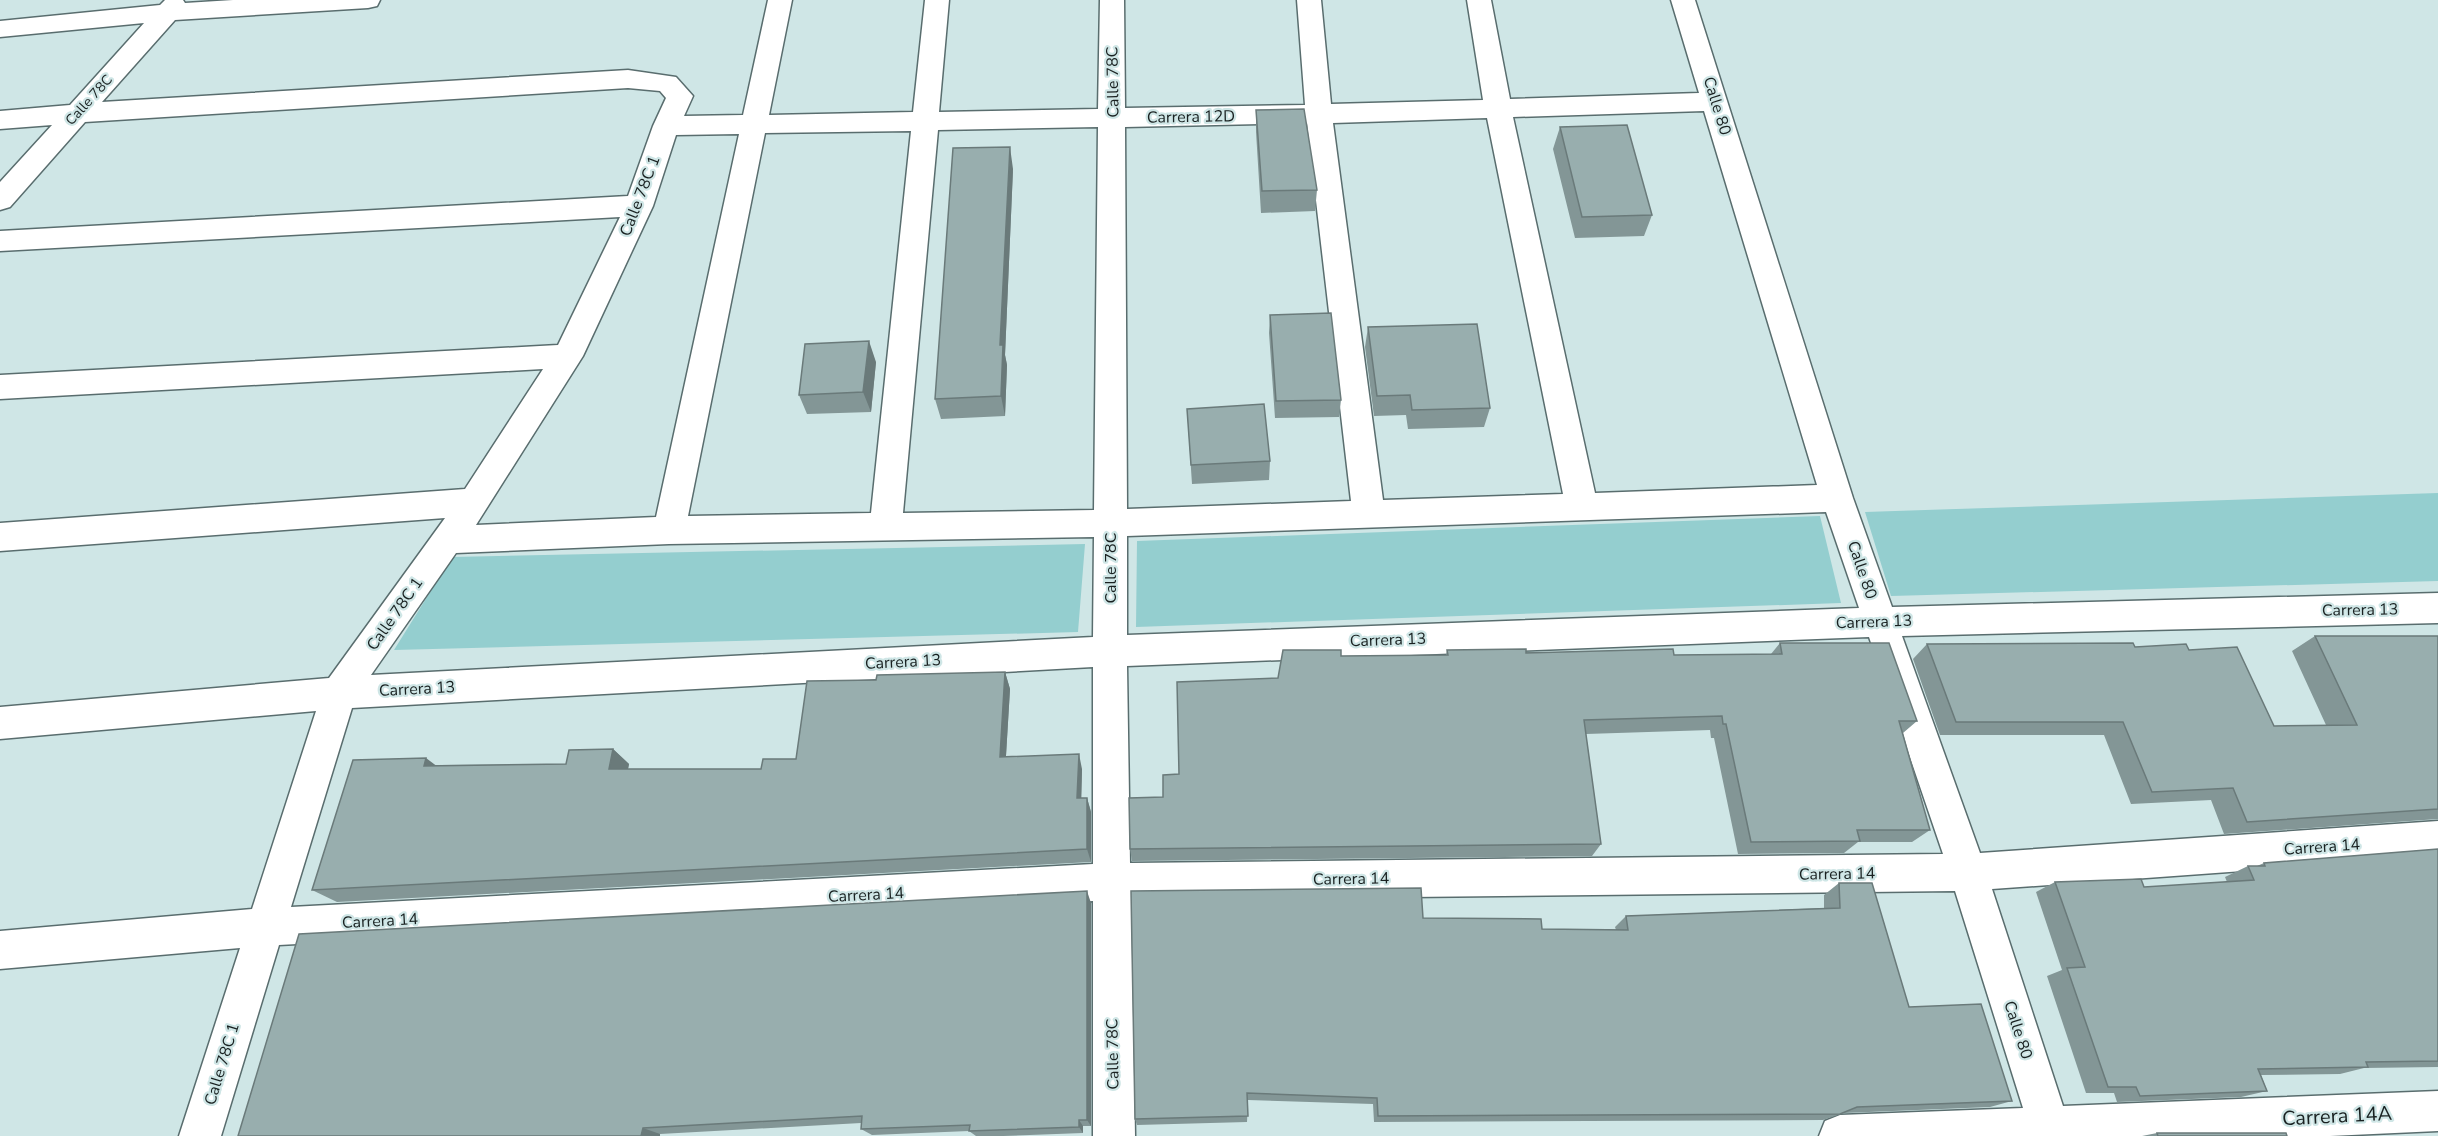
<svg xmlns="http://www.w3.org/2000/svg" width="2438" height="1136" font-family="'Nunito Sans',sans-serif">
<rect width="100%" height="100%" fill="#cfe6e6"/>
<path fill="#94cecf" d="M 2438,493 L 2438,581 L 1891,596 L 1865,512 Z
M 1820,516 L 1841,603 L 1136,627 L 1137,541 Z
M 1085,544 L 1078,632 L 394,650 L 452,557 Z"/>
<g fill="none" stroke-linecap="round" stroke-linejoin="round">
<g stroke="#596d6e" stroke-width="3">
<path id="minor" d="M 165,0 L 183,0 L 185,3 L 233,0 L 380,0 L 377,6 L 368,8 L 175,20 L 102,102 L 628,70 L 676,77 L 693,96 L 684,116 L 743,115 L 768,0 L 792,0 L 769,115 L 913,112 L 925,0 L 949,0 L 939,112 L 1098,109 L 1100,0 L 1124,0 L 1125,108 L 1305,105 L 1297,0 L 1321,0 L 1331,104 L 1483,100 L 1467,0 L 1491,0 L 1510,99 L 1699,93 L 1671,0 L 1695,0 L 1853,498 L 1892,607 L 2438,593 L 2438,623 L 1902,636 L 1980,853 L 2438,821 L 2438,857 L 1992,889 L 2063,1106 L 2438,1091 L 2438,1131 L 2330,1136 L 1819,1136 L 1825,1121 L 1840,1115 L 2023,1108 L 1955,891 L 1131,900 L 1135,1136 L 1093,1136 L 1093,901 L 279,945 L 221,1136 L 179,1136 L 240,948 L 0,969 L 0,931 L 252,909 L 316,711 L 0,739 L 0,707 L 329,678 L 445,518 L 0,551 L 0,523 L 465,489 L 543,369 L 0,399 L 0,375 L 558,345 L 620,217 L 0,251 L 0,231 L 628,196 L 653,126 L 666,98 L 660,91 L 628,88 L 85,122 L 10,207 L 0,210 L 0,182 L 52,125 L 0,129 L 0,111 L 70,105 L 144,23 L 0,37 L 0,21 L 160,5 ZM 1704,111 L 1817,485 L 1595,493 L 1513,117 ZM 1487,118 L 1563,494 L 1383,500 L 1333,123 ZM 1307,123 L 1351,501 L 1127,509 L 1125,127 ZM 1098,127 L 1094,510 L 903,513 L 938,130 ZM 911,131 L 871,513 L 688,516 L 765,133 ZM 739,134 L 656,517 L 476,525 L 583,356 L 653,206 L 676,135 ZM 1826,512 L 1859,608 L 1127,635 L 1127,536 ZM 1094,537 L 1093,637 L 371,675 L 456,553 L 669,544 ZM 1869,637 L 1943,854 L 1130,863 L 1127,666 ZM 1093,667 L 1093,864 L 291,907 L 352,708 Z"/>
</g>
<use href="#minor" fill="#fff" fill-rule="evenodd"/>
</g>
<path fill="#839696" d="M 1256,110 L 1317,190 L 1315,211 L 1261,213 L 1256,132 Z
M 1560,127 L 1652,215 L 1644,236 L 1575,238 L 1553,149 Z
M 1013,169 L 1005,355 L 1007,365 L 1005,416 L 941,419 L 935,399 Z
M 1270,315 L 1341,400 L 1339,417 L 1275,418 L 1269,333 Z
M 1368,327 L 1490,408 L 1484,427 L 1408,429 L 1406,415 L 1374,416 L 1365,347 Z
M 876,362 L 871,412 L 807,414 L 799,395 Z
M 1187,409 L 1270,461 L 1269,480 L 1192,484 Z
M 2315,636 L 2438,636 L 2438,819 L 2224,834 L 2211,800 L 2131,804 L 2104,735 L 1940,735 L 1913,659 L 1927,644 L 2135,647 L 2189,650 L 2274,726 L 2326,725 L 2292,651 Z
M 1780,643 L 1917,721 L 1903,733 L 1930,830 L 1912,842 L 1858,842 L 1844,853 L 1738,854 L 1714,738 L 1711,738 L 1710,730 L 1586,734 L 1601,844 L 1592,856 L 1132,861 L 1130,849 L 1163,797 L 1179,774 L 1278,678 L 1341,656 L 1446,655 L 1447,650 L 1674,655 L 1771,654 Z
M 1005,672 L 1010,689 L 1006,756 L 1082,769 L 1081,798 L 1087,798 L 1091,812 L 1091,862 L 337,902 L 312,890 L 436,765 L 566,764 L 613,749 L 629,764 L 628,769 L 761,769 L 796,759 L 876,680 Z
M 2438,849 L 2438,1067 L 2364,1068 L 2340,1074 L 2261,1075 L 2267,1091 L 2241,1097 L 2117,1102 L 2114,1093 L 2086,1093 L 2047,976 L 2062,970 L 2036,892 L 2055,882 L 2144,887 L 2227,882 L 2225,877 L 2248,866 L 2257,866 L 2264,863 Z
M 1839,883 L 1909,1007 L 2012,1101 L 1990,1107 L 1844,1113 L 1823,1120 L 1374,1122 L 1373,1104 L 1248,1100 L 1247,1122 L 1137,1125 L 1135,1119 L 1423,918 L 1542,929 L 1616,930 L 1615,927 L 1626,916 L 1824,908 L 1824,895 Z
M 1091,903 L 1091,1126 L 1083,1126 L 1083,1133 L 1003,1136 L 976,1136 L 969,1131 L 872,1135 L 861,1129 L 861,1123 L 660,1134 L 238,1136 Z
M 2157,1133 L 2287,1136 L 2142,1136 Z"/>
<path fill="#6a7a7a" d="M 1010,147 L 1013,169 L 1005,355 L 1007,365 L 1005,416 L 1001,396 L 1000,345 Z
M 869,341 L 876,362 L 871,412 L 863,392 Z
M 1005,672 L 1010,689 L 1005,772 L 1000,757 Z
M 613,749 L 629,764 L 625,784 L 609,769 Z
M 1079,754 L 1082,769 L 1081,812 L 1077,798 Z
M 426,758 L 446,773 L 424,766 Z
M 1087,798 L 1091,812 L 1091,862 L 1087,849 Z
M 1087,891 L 1091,903 L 1091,1126 L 1087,1120 Z
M 1079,1120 L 1083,1126 L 1083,1133 L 1079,1127 Z
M 643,1128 L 660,1134 L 660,1136 L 641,1136 Z"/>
<path fill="#98aeae" stroke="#6a7a7a" stroke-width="1.5" d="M 1304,109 L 1317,190 L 1262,191 L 1256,110 Z
M 1627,125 L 1652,215 L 1582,217 L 1560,127 Z
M 1010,147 L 1000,345 L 1003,345 L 1001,396 L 935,399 L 953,148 Z
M 1331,313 L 1341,400 L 1276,401 L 1270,315 Z
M 1477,324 L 1490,408 L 1412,410 L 1410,395 L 1377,396 L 1368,327 Z
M 869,341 L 863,392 L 799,395 L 805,344 Z
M 1264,404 L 1270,461 L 1191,465 L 1187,409 Z
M 2315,636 L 2438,636 L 2438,809 L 2247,822 L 2233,788 L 2152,792 L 2123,722 L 1956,722 L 1927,644 L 2133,643 L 2135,647 L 2186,644 L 2189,650 L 2237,647 L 2274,726 L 2357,725 Z
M 1780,643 L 1889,643 L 1917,721 L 1899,721 L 1930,830 L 1857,830 L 1860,841 L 1751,842 L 1726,724 L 1723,724 L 1722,716 L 1584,720 L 1601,844 L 1130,849 L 1129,798 L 1163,797 L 1163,775 L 1179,774 L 1177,682 L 1278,678 L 1283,650 L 1341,650 L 1341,656 L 1448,655 L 1447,650 L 1526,649 L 1526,653 L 1673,649 L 1674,655 L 1782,654 Z
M 1005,672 L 1000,757 L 1079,754 L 1077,798 L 1087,798 L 1087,849 L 312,890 L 353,760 L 426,758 L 424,766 L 566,764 L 569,750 L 613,749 L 609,769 L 761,769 L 763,759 L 796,759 L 807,681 L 876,680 L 877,675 Z
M 2438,849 L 2438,1061 L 2366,1062 L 2368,1067 L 2258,1069 L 2267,1091 L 2140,1096 L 2136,1087 L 2108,1087 L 2067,968 L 2085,967 L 2055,882 L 2141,879 L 2144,887 L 2254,880 L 2248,866 L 2265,866 L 2264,863 Z
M 1839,883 L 1872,883 L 1909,1007 L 1981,1004 L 2012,1101 L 1857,1107 L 1840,1114 L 1378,1116 L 1377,1098 L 1247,1093 L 1248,1116 L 1135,1119 L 1131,891 L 1421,888 L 1423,918 L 1541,919 L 1542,929 L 1628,930 L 1626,916 L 1840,908 Z
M 1087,891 L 1087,1120 L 1079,1120 L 1079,1127 L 969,1131 L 970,1125 L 861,1129 L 862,1116 L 643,1128 L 641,1136 L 238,1136 L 299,934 Z
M 2157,1133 L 2286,1133 L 2287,1136 L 2158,1136 Z"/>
<g text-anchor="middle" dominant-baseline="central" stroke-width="4.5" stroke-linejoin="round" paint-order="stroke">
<g font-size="14" fill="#192121" stroke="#cfe6e6">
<text transform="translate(89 100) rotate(-48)">Calle 78C</text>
</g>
<g font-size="16" fill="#192121" stroke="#cfe6e6">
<text transform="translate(1113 82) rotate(-91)">Calle 78C</text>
<text transform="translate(1717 106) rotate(73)">Calle 80</text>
<text transform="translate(1191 117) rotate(-1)">Carrera 12D</text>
<text transform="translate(640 196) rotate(-69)">Calle 78C 1</text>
<text transform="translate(1111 568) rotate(-90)">Calle 78C</text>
<text transform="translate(1862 570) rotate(71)">Calle 80</text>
<text transform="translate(2360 610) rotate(-1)">Carrera 13</text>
<text transform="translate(395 614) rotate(-55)">Calle 78C 1</text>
<text transform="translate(1874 622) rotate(-2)">Carrera 13</text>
<text transform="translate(1388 640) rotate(-2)">Carrera 13</text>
<text transform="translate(903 662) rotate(-3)">Carrera 13</text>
<text transform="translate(417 689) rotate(-3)">Carrera 13</text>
<text transform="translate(2322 847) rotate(-4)">Carrera 14</text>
<text transform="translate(1837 874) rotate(-1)">Carrera 14</text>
<text transform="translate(1351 879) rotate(-1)">Carrera 14</text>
<text transform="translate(866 895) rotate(-3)">Carrera 14</text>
<text transform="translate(380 921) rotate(-3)">Carrera 14</text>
<text transform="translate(2018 1030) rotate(72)">Calle 80</text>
<text transform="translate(1113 1054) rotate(-91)">Calle 78C</text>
<text transform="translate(222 1064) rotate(-73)">Calle 78C 1</text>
</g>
<g font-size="20" fill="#192121" stroke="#cfe6e6">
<text transform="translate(2337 1116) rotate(-3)">Carrera 14A</text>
</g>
</g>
</svg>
